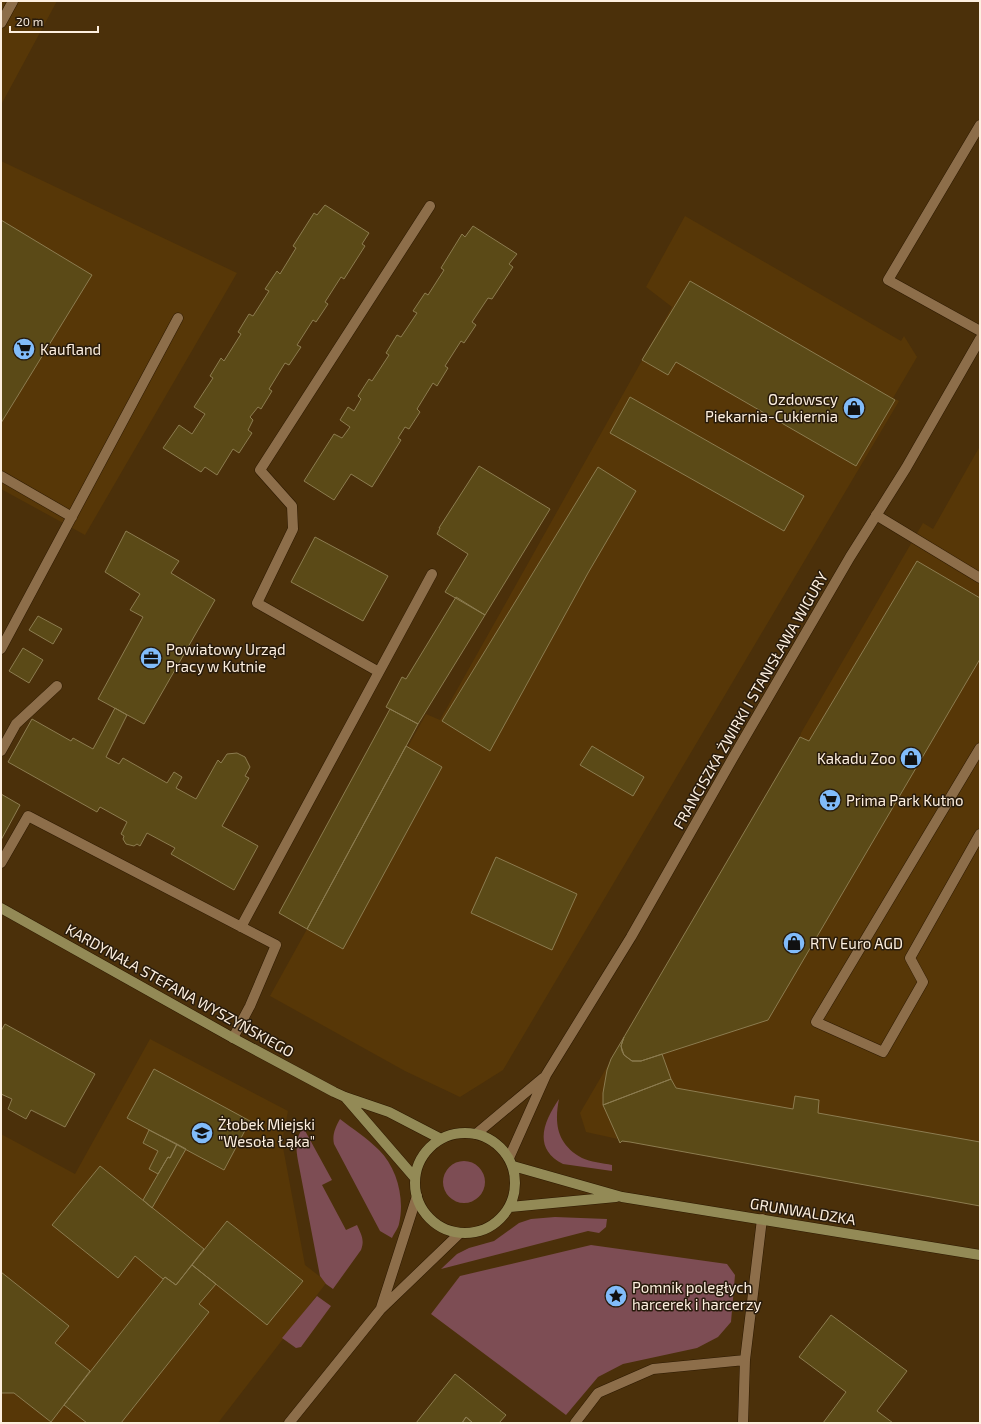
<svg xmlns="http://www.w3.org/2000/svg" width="981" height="1424" font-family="'Exo 2',sans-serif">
<rect width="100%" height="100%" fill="#4b300a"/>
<path fill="#573707" d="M 1,1 L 57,1 L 1,105 Z
M 1,161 L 237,273 L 85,535 L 1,489 Z
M 685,216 L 901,341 L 904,336 L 917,357 L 893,398 L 899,401 L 503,1070 L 460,1097 L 405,1071 L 270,996 L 426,714 L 440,720 L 672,307 L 646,287 Z
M 980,446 L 980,1206 L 630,1142 L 622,1141 L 620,1143 L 618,1139 L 586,1132 L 580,1113 L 800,737 L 801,733 L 923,523 L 933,529 Z
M 150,1039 L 288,1111 L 282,1142 L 305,1265 L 327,1282 L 218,1423 L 1,1423 L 1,1134 L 75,1174 Z"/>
<path fill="#7d4d54" d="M 559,1099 C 554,1124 557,1144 582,1158 C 590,1162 603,1163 612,1165 L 612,1171 L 563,1164 C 532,1148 544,1121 559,1099 Z
M 340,1119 C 353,1129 367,1138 379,1150 C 397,1168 405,1198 399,1224 C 398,1229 394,1233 392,1238 L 380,1231 L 334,1144 C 332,1135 335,1128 340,1119 Z
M 303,1127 L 332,1180 L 322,1185 L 346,1230 L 357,1225 C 361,1234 365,1240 361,1250 L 333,1289 L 326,1284 L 320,1276 L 299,1166 C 296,1150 294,1142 303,1127 Z
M443 1182a21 21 0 1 1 42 0a21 21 0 1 1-42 0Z
M 555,1217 L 607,1219 L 606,1227 L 599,1233 L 588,1231 L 441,1269 L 457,1254 L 469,1248 L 494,1241 L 519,1223 L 531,1219 Z
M 591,1245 L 727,1264 L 735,1275 L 731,1322 L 718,1337 L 697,1348 L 623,1364 L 598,1377 L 566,1415 L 431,1314 L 460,1276 Z
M 317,1296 L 331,1306 L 301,1347 L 296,1348 L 282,1338 Z"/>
<path fill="#5b4a17" stroke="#8c7c50" d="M 325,205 L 369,233 L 362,244 L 365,246 L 344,279 L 341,277 L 325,302 L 328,304 L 316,322 L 313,320 L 297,345 L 301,347 L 289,365 L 285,363 L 269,389 L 272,391 L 261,409 L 258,407 L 250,417 L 253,420 L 248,430 L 252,433 L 239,453 L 233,449 L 217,475 L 205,467 L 201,472 L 163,448 L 179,425 L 192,434 L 205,414 L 194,407 L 213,378 L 210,376 L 221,358 L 224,361 L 241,334 L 238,332 L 249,314 L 253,316 L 269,291 L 265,289 L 277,271 L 280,274 L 296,248 L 293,246 L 314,213 L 317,215 Z
M 1,220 L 92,275 L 1,423 Z
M 473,226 L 517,254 L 509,264 L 513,267 L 492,299 L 488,298 L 472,322 L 476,325 L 464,343 L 461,341 L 445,366 L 448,368 L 437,386 L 433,383 L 417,409 L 420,412 L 409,429 L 405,427 L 398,438 L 401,440 L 372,487 L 351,474 L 334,500 L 304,481 L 334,434 L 342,438 L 350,427 L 340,420 L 348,407 L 354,411 L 361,399 L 358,396 L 369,379 L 372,381 L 389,355 L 386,353 L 397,335 L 401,337 L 417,313 L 413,311 L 425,293 L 428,295 L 444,270 L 441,268 L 462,234 L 465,237 Z
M 690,281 L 895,400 L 856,466 L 676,362 L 668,375 L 642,360 Z
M 630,397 L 804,496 L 784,531 L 610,433 Z
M 479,466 L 550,509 L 485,615 L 445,592 L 468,554 L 437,534 L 440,528 L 439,528 Z
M 598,467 L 636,491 L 588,573 L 490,751 L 442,721 Z
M 126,531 L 179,561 L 171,573 L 215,600 L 144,724 L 98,699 L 143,617 L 130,610 L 140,594 L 105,572 Z
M 315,537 L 388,576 L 363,621 L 291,582 Z
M 917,561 L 980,598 L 980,659 L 768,1020 L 641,1061 L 632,1061 L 624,1055 L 622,1051 L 621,1046 L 624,1037 L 800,737 L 809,741 Z
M 456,597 L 485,615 L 418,724 L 386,707 L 402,677 L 406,679 Z
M 38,616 L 62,629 L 53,644 L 29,630 Z
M 23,648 L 43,660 L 29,683 L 9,671 Z
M 115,708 L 127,715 L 106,757 L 119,764 L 123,758 L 167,783 L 174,772 L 182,777 L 176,788 L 196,799 L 218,760 L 221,763 L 227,754 L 237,753 L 245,757 L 250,767 L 245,776 L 249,778 L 222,826 L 258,846 L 234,890 L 171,854 L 175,848 L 147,833 L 140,846 L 137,844 L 134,846 L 126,844 L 123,839 L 124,836 L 121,834 L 127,822 L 100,807 L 97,812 L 8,762 L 32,719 L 71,741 L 73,738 L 93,749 Z
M 390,709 L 418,724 L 307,929 L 279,913 Z
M 406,746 L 442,767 L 343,949 L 307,929 Z
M 592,746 L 644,777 L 633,796 L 580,765 Z
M 1,794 L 20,805 L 1,840 Z
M 496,857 L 577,894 L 552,950 L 471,913 Z
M 5,1024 L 95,1074 L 65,1127 L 31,1110 L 26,1119 L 8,1109 L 12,1099 L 1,1094 L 1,1031 Z
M 624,1037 L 621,1046 L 624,1055 L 632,1061 L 641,1061 L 662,1054 L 671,1079 L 603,1105 L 603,1093 L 607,1070 L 611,1059 Z
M 154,1069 L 250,1121 L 224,1170 L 127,1118 Z
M 671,1079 L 676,1088 L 793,1109 L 795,1096 L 819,1100 L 818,1113 L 980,1142 L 980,1206 L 630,1142 L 622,1141 L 620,1143 L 603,1105 Z
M 149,1130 L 177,1144 L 170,1158 L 168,1157 L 158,1174 L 149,1169 L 158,1151 L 143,1143 Z
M 177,1144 L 186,1149 L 152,1208 L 143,1200 L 168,1157 L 170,1158 Z
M 100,1166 L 204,1249 L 176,1285 L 165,1277 L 163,1279 L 135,1256 L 118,1278 L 52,1225 Z
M 227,1221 L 303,1281 L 267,1325 L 192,1265 Z
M 192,1265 L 216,1284 L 199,1304 L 209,1312 L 121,1423 L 87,1423 L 64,1405 L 165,1277 L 176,1285 Z
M 1,1272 L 69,1326 L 55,1343 L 90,1371 L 51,1422 L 14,1393 L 1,1393 Z
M 831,1315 L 907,1371 L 877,1411 L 893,1423 L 823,1423 L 846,1392 L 799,1357 Z
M 455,1374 L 506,1415 L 499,1423 L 473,1423 L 466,1417 L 462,1423 L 416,1423 Z
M 466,1417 L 473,1423 L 462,1423 Z"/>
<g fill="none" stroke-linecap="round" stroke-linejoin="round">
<g stroke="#2d1900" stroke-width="11">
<path id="lane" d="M 1,23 L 13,1
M 980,125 L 888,280 L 980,331
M 1,476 L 72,517
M 876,515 L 980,578
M 1,649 L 178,318
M 379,672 L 257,603 L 293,529 L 292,506 L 260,470 L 430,206
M 980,748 L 816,1022 L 883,1052 L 923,982 L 910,958 L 980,834
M 1,751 L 16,724 L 57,686
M 1,863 L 28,816 L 276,945 L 250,1006 L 233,1038
M 241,927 L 432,574
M 575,1423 L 598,1393 L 653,1369 L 745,1360
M 743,1423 L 745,1360 L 762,1219"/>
</g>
<g stroke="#2d1900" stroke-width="11">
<path id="street" d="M 476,1134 L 543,1078
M 509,1158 L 546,1075 L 631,937 L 734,756 L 850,557 L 906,468 L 980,339
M 381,1308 L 417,1196
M 289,1423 L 380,1310 L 460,1233"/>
</g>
<g stroke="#2d1900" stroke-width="11">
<path id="secondary" d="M 1,908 L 233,1038 L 334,1092 L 345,1097 L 389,1112 L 441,1139
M 345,1097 L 415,1178
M415 1183a50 50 0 1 1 100 0a50 50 0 1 1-100 0Z
M 513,1166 L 622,1197 L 980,1255
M 510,1207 L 616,1197"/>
</g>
<use href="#lane" stroke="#8d6e4a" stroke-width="10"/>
<use href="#street" stroke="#8d6e4a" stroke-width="10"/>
<use href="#secondary" stroke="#938a56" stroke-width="10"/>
</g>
<defs>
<g id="supermarket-disc" transform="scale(1.15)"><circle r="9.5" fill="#81bcfa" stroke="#281b0c"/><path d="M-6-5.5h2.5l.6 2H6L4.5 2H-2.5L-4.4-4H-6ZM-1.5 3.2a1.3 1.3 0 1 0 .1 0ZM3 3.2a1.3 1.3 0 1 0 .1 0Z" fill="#111"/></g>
<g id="shop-disc" transform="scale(1.15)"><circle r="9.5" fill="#81bcfa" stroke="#281b0c"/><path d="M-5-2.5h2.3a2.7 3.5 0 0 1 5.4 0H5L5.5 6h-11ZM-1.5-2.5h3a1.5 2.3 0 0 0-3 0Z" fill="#111"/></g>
<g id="office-disc" transform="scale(1.15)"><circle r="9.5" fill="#81bcfa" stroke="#281b0c"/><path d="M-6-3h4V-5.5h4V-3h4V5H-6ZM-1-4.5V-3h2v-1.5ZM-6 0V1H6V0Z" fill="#111"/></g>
<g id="school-disc" transform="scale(1.15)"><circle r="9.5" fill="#81bcfa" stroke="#281b0c"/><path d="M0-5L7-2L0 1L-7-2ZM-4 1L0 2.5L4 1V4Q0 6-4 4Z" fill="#111"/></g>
<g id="sight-disc" transform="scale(1.15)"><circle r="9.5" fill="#81bcfa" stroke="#281b0c"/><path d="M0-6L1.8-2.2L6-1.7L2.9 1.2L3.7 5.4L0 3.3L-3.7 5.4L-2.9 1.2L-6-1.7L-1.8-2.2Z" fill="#111"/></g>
</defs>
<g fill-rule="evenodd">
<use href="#supermarket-disc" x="24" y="349"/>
<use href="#shop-disc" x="854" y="408"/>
<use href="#office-disc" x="151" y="658"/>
<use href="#shop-disc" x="911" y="758"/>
<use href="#supermarket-disc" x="830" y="800"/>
<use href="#shop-disc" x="794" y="943"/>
<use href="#school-disc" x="202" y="1133"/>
<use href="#sight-disc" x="616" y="1296"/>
</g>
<g text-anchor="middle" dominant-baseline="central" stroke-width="3" stroke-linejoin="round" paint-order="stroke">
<g font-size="15" fill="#fdefdf" stroke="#281b0c" text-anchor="start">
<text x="40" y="349">Kaufland</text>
<text x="838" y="399" text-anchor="end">Ozdowscy<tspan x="838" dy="17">Piekarnia-Cukiernia</tspan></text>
<text x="166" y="649">Powiatowy Urząd<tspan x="166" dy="17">Pracy w Kutnie</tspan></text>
<text x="896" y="758" text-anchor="end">Kakadu Zoo</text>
<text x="846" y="800">Prima Park Kutno</text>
<text x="810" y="943">RTV Euro AGD</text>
<text x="218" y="1124">Żłobek Miejski<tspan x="218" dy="17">"Wesoła Łąka"</tspan></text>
<text x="632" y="1287">Pomnik poległych<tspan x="632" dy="17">harcerek i harcerzy</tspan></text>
</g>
<g font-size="15" fill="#fdefdf" stroke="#281b0c">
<text transform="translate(750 700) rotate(-60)">FRANCISZKA ŻWIRKI I STANISŁAWA WIGURY</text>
<text transform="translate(180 990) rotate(29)">KARDYNAŁA STEFANA WYSZYŃSKIEGO</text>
<text transform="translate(803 1211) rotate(9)">GRUNWALDZKA</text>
</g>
</g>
<rect width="981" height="1424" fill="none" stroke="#fdefdf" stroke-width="4"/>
<path d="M10 26v6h88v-6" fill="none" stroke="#fdefdf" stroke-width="2"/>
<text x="16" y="26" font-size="12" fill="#fdefdf" stroke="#281b0c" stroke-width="3" paint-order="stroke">20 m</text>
</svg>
